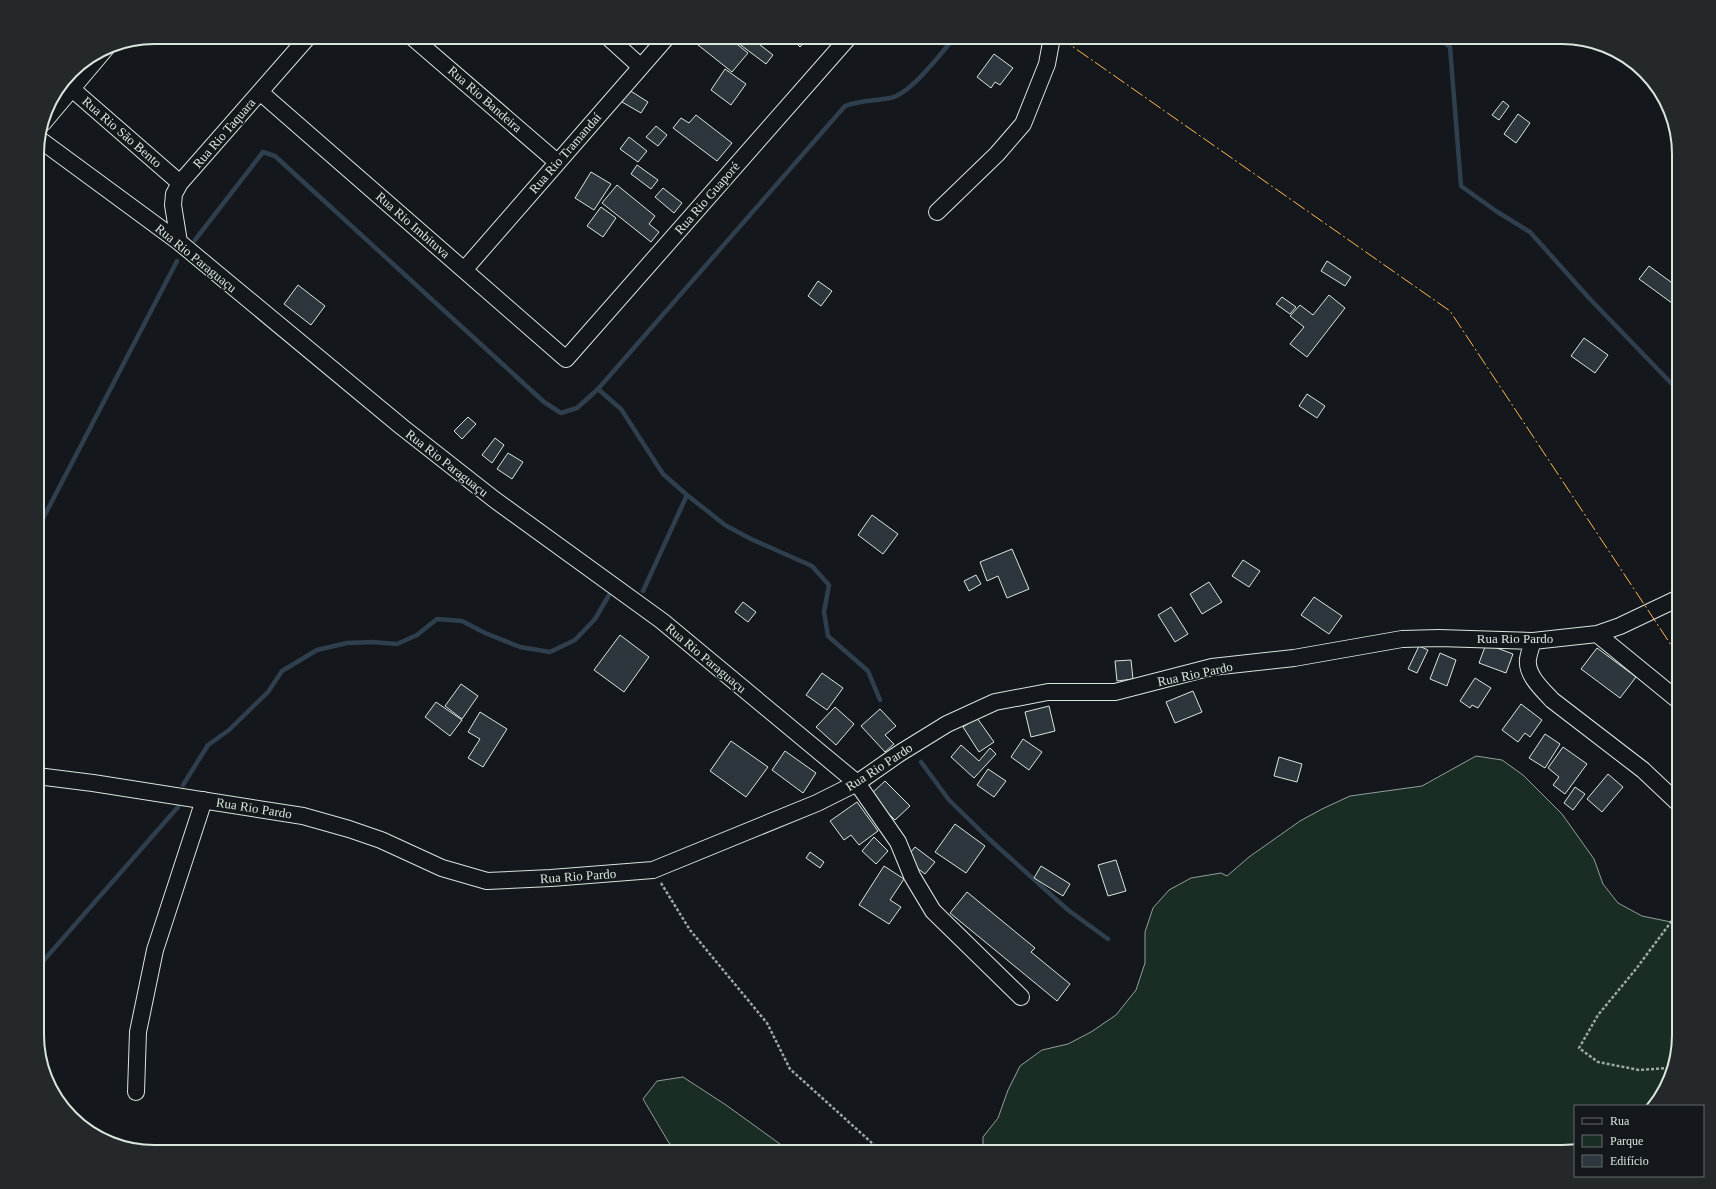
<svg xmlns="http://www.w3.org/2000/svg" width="1716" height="1189" font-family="'Times New Roman',serif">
<rect width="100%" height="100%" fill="#14181c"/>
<path fill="#1a2d24" stroke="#939e99" d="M 1476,756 L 1502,760 L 1523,775 L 1562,814 L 1594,859 L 1603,884 L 1618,903 L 1642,916 L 1671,922 L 1679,919 L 1679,1035 L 1659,1100 L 1652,1106 L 1575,1106 L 1575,1149 L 1562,1152 L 983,1152 L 983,1137 L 998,1118 L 1008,1090 L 1020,1066 L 1042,1050 L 1068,1044 L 1091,1032 L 1116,1015 L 1136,990 L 1145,963 L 1145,932 L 1153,908 L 1169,890 L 1191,878 L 1221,873 L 1227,876 L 1249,857 L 1300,821 L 1322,809 L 1350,796 L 1422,786 Z
M 683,1077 L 726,1105 L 791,1152 L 681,1152 L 669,1143 L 643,1099 L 657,1081 Z"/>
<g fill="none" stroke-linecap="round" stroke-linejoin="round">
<path stroke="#2f3f4d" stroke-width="4.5" d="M 1438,37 L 1450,47 L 1461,186 L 1496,211 L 1530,232 L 1589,298 L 1671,383 L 1679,388
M 195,240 L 263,152 L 275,156 L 544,402 L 561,413 L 577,408 L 598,389 L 845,106 C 860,100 875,101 890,98 C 911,94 941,53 955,37
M 598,389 L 621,409 L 663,474 L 687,495 L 643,591
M 687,495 L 725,525 L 751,539 L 812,566 L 829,585 L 824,612 L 828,636 L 868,671 L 880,700
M 37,530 L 177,261
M 921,762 L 949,800 L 988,838 L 1068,910 L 1108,939
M 183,785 L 208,745 L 229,730 L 268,692 L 282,671 L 317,650 L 347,643 L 372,642 L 397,644 L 417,635 L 437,619 L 462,621 L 485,633 L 520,647 L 550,652 L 575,640 L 595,619 L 609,595
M 37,968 L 178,807"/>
</g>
<path fill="#2c363c" stroke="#d8e6dc" d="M 688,37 L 728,37 L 748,53 L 732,72 Z
M 730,37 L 750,37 L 773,55 L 766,64 Z
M 790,37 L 806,37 L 808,38 L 800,47 Z
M 994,54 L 1013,68 L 1000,85 L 995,82 L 991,88 L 977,77 Z
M 725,69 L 746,84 L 731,105 L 711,90 Z
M 629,90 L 648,102 L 641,113 L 622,102 Z
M 1503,101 L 1509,106 L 1499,120 L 1492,115 Z
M 1518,114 L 1530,123 L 1516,143 L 1504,134 Z
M 696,115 L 732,143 L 717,161 L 673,128 L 681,118 L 689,123 Z
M 656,126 L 667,135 L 658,146 L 646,137 Z
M 629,137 L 647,151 L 638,162 L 620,149 Z
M 637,165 L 658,180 L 651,189 L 631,174 Z
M 591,172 L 611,184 L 594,210 L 575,198 Z
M 617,185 L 655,216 L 649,224 L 659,232 L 651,242 L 602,203 Z
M 663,188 L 682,203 L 674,213 L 655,197 Z
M 601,207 L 616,218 L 603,237 L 587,226 Z
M 1327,261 L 1351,277 L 1345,286 L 1321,271 Z
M 1649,266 L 1679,288 L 1679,301 L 1676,306 L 1639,279 Z
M 818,281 L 832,291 L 821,306 L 808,296 Z
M 298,285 L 325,306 L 311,325 L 284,304 Z
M 1329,295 L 1345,308 L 1307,357 L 1290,344 L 1304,327 L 1290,316 L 1300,305 L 1313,315 Z
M 1282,297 L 1296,307 L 1290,314 L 1276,304 Z
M 1584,338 L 1608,355 L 1595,373 L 1571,356 Z
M 1307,394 L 1325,406 L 1317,418 L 1299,406 Z
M 468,417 L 476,424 L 462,439 L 454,431 Z
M 495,438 L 504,445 L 492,463 L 482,455 Z
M 508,453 L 523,462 L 512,479 L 497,469 Z
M 872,515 L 898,534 L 883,554 L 858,535 Z
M 1012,549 L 1029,589 L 1007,598 L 998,576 L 987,581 L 980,562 Z
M 1243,560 L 1260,571 L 1249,587 L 1232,576 Z
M 976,575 L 981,584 L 969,591 L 964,581 Z
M 1209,582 L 1222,602 L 1202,614 L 1190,594 Z
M 1314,597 L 1342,616 L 1329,634 L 1301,615 Z
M 743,602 L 756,612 L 748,622 L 735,612 Z
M 1171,607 L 1188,634 L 1175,642 L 1158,615 Z
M 620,635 L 649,657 L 624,692 L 594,670 Z
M 1486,644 L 1513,654 L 1506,673 L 1479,663 Z
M 1419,646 L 1428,650 L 1417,673 L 1408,669 Z
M 1597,648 L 1636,677 L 1620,698 L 1581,669 Z
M 1440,653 L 1456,660 L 1447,686 L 1430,679 Z
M 1131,660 L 1133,679 L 1117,681 L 1115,661 Z
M 822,673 L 843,688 L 827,710 L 806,695 Z
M 1475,678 L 1491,688 L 1478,708 L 1472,705 L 1470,708 L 1460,701 Z
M 461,684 L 478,696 L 462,719 L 445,706 Z
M 1193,691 L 1202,712 L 1175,723 L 1166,702 Z
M 436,702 L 462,720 L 450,736 L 425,717 Z
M 1521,704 L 1542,720 L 1530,737 L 1525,733 L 1518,742 L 1502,730 Z
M 1049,706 L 1055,731 L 1031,737 L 1025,712 Z
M 835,707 L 854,724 L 836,745 L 816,727 Z
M 880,709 L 896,726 L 885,735 L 894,744 L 885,752 L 861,726 Z
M 480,712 L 507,729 L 483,767 L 468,758 L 480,739 L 468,732 Z
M 977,718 L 994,742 L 979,752 L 963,727 Z
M 1545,734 L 1560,744 L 1545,768 L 1529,758 Z
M 1023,739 L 1042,752 L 1029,770 L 1011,757 Z
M 731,741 L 768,767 L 746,797 L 710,771 Z
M 961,745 L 979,761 L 990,748 L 996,754 L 974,778 L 951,757 Z
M 1563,747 L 1587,764 L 1565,794 L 1553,785 L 1559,777 L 1548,768 Z
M 785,751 L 816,773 L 803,793 L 772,770 Z
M 1279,757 L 1302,764 L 1297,782 L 1274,776 Z
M 988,769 L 1006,781 L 994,797 L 977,785 Z
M 1608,774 L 1623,787 L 1602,812 L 1587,799 Z
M 885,781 L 910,806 L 895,820 L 870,795 Z
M 1575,787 L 1585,794 L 1573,810 L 1564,803 Z
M 857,802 L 878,831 L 859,845 L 851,835 L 844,840 L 830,821 Z
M 955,824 L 985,846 L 966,873 L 935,852 Z
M 874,837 L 888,851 L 876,864 L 862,851 Z
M 915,847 L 935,862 L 925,874 L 905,859 Z
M 810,852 L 824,862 L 820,868 L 806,858 Z
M 1116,860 L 1126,891 L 1108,896 L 1098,865 Z
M 884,866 L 904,879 L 890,900 L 901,907 L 889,924 L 859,905 Z
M 1041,866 L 1070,884 L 1063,896 L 1034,878 Z
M 967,892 L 1035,948 L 1031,952 L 1070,984 L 1057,1001 L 950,913 Z"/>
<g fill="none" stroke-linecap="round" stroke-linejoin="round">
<g stroke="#d8e6dc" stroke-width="18">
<path id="minor" d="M 412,37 L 557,162
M 608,37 L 641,67
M 64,82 L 180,183
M 260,92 L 566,359 L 849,37
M 43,123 L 107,47
M 39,139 L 179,242 L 402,427 L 495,500 L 662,621 L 857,783 L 898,842 L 912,876 L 933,911 L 1021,997
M 937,212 L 997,154 L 1023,124 L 1047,64 L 1052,37
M 179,242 L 173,205 L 174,194 L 180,183 L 308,37
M 464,270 L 667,37
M 1597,634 L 1679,701
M 1533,641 C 1531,647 1529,653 1528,659 C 1526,675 1542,689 1552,700 L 1643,770 L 1679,804
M 37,776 L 93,783 L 303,816 L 349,829 L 381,840 L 442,868 L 487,881 L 551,878 L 653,870 L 817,803 L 857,783 L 900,753 L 947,724 L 995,702 L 1048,692 L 1115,692 L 1212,667 L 1294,658 L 1402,639 L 1439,638 L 1533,641 L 1597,634 L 1620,626 L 1679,598
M 136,1092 L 138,1032 L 155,950 L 204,800"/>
</g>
<path stroke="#9da8a2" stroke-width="2.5" stroke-dasharray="3 2" stroke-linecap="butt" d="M 661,883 L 690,930 L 767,1023 L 790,1069 L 882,1152
M 1669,1068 L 1639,1070 L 1598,1062 L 1579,1048 L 1598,1015 L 1636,969 L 1671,922 L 1679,907"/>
<use href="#minor" stroke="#14181c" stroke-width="16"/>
<path stroke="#ffb74d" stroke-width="1" stroke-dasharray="14 3 2 3" stroke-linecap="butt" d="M 1059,37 L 1450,311 L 1679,657"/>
</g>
<g text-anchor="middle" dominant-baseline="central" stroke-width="3" stroke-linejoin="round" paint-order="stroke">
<g font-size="13" fill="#d8e6dc" stroke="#14181c">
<text transform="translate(485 99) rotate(41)">Rua Rio Bandeira</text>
<text transform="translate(122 132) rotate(41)">Rua Rio São Bento</text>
<text transform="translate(224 133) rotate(-49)">Rua Rio Taquara</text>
<text transform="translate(565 153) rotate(-49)">Rua Rio Tramandaí</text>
<text transform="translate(707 198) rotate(-49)">Rua Rio Guaporé</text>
<text transform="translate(413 225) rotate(41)">Rua Rio Imbituva</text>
<text transform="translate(196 258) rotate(39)">Rua Rio Paraguaçu</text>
<text transform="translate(447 463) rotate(38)">Rua Rio Paraguaçu</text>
<text x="1515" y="638">Rua Rio Pardo</text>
<text transform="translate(706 658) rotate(40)">Rua Rio Paraguaçu</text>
<text transform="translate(1195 674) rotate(-12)">Rua Rio Pardo</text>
<text transform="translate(879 767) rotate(-33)">Rua Rio Pardo</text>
<text transform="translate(254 808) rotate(9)">Rua Rio Pardo</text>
<text transform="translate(578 876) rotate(-4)">Rua Rio Pardo</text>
</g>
</g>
<path d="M0 0H1716V1189H0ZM154 44H1562A110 110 0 0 1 1672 154V1035A110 110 0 0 1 1562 1145H154A110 110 0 0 1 44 1035V154A110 110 0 0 1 154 44Z" fill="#24282b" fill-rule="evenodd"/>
<path fill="none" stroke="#d8e6dc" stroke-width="2" d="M154 44H1562A110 110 0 0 1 1672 154V1035A110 110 0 0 1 1562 1145H154A110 110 0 0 1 44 1035V154A110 110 0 0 1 154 44Z"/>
<rect x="1574" y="1105" width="130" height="72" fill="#14181c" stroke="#626a69"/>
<rect x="1582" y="1118" width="20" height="6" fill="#14181c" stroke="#626a69"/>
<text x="1610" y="1125" font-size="12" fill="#d8e6dc">Rua</text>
<rect x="1582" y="1135" width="20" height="12" fill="#1a2d24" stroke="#626a69"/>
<text x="1610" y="1145" font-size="12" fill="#d8e6dc">Parque</text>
<rect x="1582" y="1155" width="20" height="12" fill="#2c363c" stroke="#626a69"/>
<text x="1610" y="1165" font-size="12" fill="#d8e6dc">Edifício</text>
</svg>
